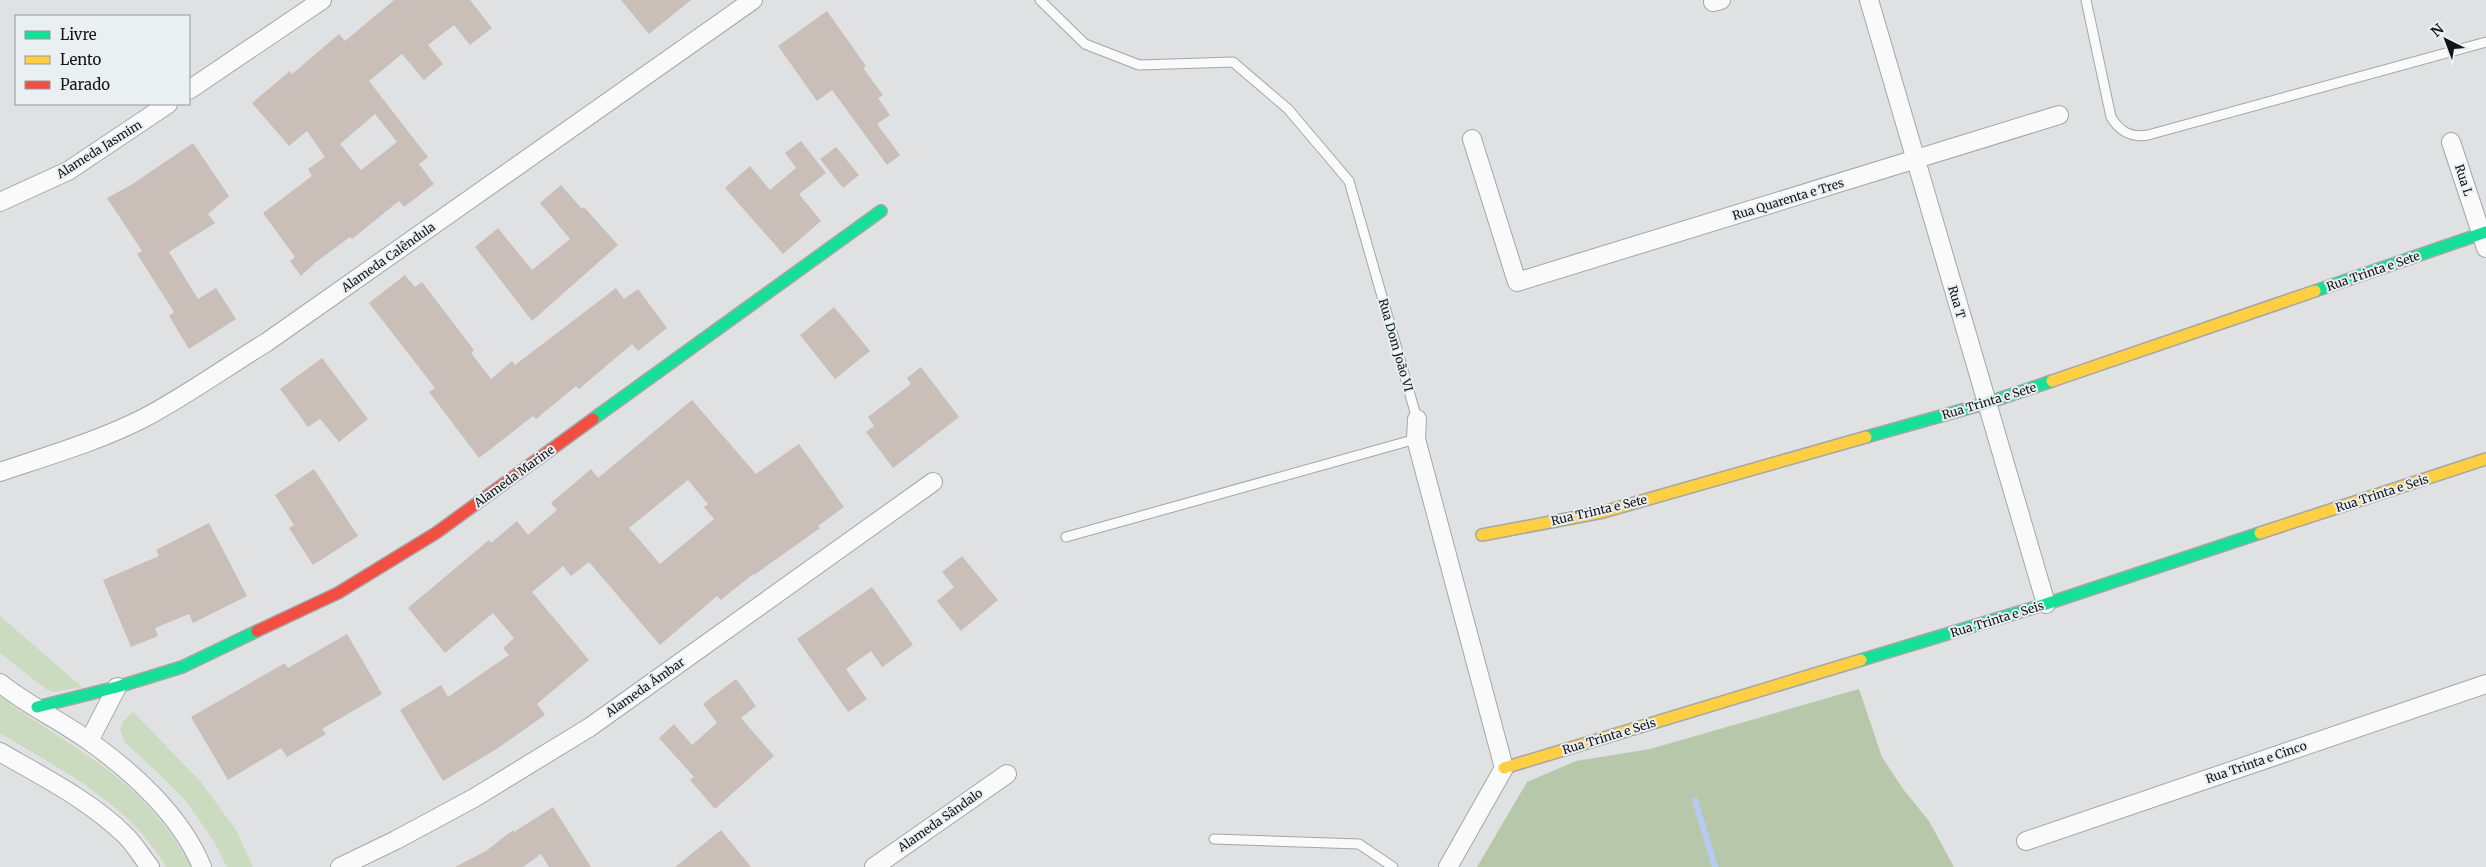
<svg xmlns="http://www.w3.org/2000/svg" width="2486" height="867" font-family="Merriweather,serif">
<rect width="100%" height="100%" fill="#dfe1e3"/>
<path fill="#cadbc0" d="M 0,616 L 82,687 L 55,692 L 46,689 L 0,653 Z
M 0,696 C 45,731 99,757 139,797 C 160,818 178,842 192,867 L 166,867 C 129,803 61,770 0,733 Z
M 133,712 L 200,781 L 236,830 L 253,867 L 227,867 L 214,841 L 185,800 L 152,767 L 126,744 L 120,730 L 123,722 Z"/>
<path fill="#b6c8a9" d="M 1859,689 L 1882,757 L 1903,789 L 1929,821 L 1954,867 L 1477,867 L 1527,782 L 1576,761 L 1650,749 Z"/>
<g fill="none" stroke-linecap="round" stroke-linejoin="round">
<path stroke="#b6cbf3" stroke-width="6" d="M 1695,800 L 1715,867"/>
</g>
<path fill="#c9bfb8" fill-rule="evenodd" d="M 394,0 L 470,0 L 492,28 L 470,45 L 454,25 L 428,45 L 443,64 L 424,80 L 402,54 L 369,81 L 428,157 L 419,164 L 434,184 L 404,207 L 399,201 L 352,239 L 350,237 L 316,262 L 301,276 L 290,261 L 295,257 L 263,213 L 312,176 L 308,169 L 325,157 L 307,131 L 289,146 L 252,103 L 290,71 L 292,74 L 339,34 L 345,41 ZM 375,114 L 397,142 L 361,170 L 340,144 Z
M 621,0 L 691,0 L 649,34 Z
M 827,11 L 866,66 L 863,68 L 883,95 L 878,98 L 890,115 L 877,124 L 900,155 L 887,165 L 832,90 L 817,101 L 778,46 Z
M 801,141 L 826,173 L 799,194 L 821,221 L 783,254 L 725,188 L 750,166 L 770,190 L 796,168 L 785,153 Z
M 193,143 L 229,196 L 208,214 L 215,223 L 169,252 L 198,299 L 216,288 L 236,319 L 189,349 L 169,316 L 174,312 L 137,254 L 142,251 L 107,198 L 131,185 Z
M 836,147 L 859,175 L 843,188 L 820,159 Z
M 561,185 L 582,209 L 584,207 L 618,245 L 532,321 L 475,247 L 498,228 L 532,270 L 570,239 L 540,203 Z
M 405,275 L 415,287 L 422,282 L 474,350 L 471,353 L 491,379 L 512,361 L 515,365 L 616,288 L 624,299 L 638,289 L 667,328 L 638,351 L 632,344 L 579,389 L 576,386 L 536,419 L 533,416 L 479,458 L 429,392 L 435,388 L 369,303 Z
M 834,307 L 870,351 L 835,379 L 800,335 Z
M 322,358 L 368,419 L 339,442 L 320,419 L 308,427 L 280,389 Z
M 921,367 L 959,417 L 893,468 L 866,432 L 874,426 L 868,417 L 911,384 L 907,378 Z
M 692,400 L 756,474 L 799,444 L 844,507 L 818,526 L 820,528 L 754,575 L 753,574 L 721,600 L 717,596 L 660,645 L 589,562 L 571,576 L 563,566 L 532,592 L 589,660 L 537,704 L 545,715 L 498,748 L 443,781 L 400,710 L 441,685 L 448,697 L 509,655 L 503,648 L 514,638 L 493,613 L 445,653 L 408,608 L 489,540 L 491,543 L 517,521 L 528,535 L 557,510 L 551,503 L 591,469 L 598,478 ZM 688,480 L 708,504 L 704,507 L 714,519 L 660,564 L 629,528 Z
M 314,469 L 358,536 L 313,565 L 289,528 L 294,525 L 275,495 Z
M 209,523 L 247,596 L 193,623 L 189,614 L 155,628 L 158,636 L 131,647 L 103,580 L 159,556 L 156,550 Z
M 962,556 L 998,600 L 961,631 L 937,601 L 954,587 L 942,572 Z
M 872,587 L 913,645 L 882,667 L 871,651 L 846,669 L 867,699 L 848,712 L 797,639 Z
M 347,634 L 382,694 L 322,729 L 326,734 L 287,757 L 281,748 L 228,780 L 191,717 L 285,663 L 288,668 Z
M 736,679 L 756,706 L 741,718 L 774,756 L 715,809 L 690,780 L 694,777 L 659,738 L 674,724 L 692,745 L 717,723 L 703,704 Z
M 553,807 L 591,867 L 549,867 L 541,854 L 523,867 L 455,867 L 486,851 L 513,830 L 514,832 Z
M 721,830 L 751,867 L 675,867 Z"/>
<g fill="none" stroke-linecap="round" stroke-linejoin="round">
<g stroke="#a4a6a7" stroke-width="11">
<path id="lane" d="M 1040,0 L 1085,44 L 1139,65 L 1233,62 L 1288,109 L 1349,181 L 1417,419
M 2086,0 L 2111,117 C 2120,132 2131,138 2148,135 L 2486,42
M 1066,537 L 1416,439
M 1214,839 L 1359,844 L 1393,867"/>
</g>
<g stroke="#a4a6a7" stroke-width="20">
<path id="street" d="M 1869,0 L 2046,604
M 1713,2 L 1721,0
M 189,90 L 322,0
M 1472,139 L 1517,282 L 2059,115
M 2451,142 L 2486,248
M 0,202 L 68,171 L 168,104
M 1417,419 L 1416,439 L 1504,768 L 1448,867
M 0,472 C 47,456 99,441 144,418 C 186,396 226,367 267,342 L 753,0
M 0,683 C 27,705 60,720 89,741 C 133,772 181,816 202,867
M 89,741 L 117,687
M 0,752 C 43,777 91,801 126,836 C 135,845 142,857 150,867
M 2026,841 L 2486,684
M 340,867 L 396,840 L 474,798 L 590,727 L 933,482
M 874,867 L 1007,774"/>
</g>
<g stroke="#a4a6a7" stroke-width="14">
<path id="fast" d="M 2315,291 L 2486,232
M 593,419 L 881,211
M 1866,437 L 1987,403 L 2052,381
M 1861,660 L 2046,604 L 2260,533
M 37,707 L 117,687 L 182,667 L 257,631"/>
</g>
<g stroke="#a4a6a7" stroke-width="14">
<path id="slow" d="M 2052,381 L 2315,291
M 2260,533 L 2486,459
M 1482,535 L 1603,512 L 1866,437
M 1504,768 L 1861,660"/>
</g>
<g stroke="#a4a6a7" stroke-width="14">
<path id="jam" d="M 257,631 L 338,593 L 436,533 L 593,419"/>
</g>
<use href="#lane" stroke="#fafafb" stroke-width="9"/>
<use href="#street" stroke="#fafafb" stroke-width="18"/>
<use href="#fast" stroke="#16e098" stroke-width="11"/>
<use href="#slow" stroke="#ffcf43" stroke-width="11"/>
<use href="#jam" stroke="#f24e42" stroke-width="11"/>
</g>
<g text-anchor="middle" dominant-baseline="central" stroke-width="4" stroke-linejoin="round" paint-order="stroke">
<g font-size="12" fill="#121415" stroke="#eaeff2">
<text transform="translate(99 149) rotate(-32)">Alameda Jasmim</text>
<text transform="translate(2464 180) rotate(72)">Rua L</text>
<text transform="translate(1788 199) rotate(-17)">Rua Quarenta e Tres</text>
<text transform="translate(388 257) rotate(-35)">Alameda Calêndula</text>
<text transform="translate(2373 271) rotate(-19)">Rua Trinta e Sete</text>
<text transform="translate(1957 302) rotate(74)">Rua T</text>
<text transform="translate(1396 345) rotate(74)">Rua Dom João VI</text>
<text transform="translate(1989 401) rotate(-17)">Rua Trinta e Sete</text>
<text transform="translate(514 476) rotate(-36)">Alameda Marine</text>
<text transform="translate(2382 493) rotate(-18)">Rua Trinta e Seis</text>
<text transform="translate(1599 510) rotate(-13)">Rua Trinta e Sete</text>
<text transform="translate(1997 619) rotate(-17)">Rua Trinta e Seis</text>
<text transform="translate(645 687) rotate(-35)">Alameda Âmbar</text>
<text transform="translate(1609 736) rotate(-17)">Rua Trinta e Seis</text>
<text transform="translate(2256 762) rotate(-19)">Rua Trinta e Cinco</text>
<text transform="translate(940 820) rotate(-35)">Alameda Sândalo</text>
</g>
</g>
<rect x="15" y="15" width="175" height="90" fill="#eaeff2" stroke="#94979a"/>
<rect x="25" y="31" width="25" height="8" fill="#16e098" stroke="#94979a"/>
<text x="60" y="40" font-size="15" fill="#121415">Livre</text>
<rect x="25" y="56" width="25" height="8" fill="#ffcf43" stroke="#94979a"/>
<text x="60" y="65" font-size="15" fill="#121415">Lento</text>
<rect x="25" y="81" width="25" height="8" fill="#f24e42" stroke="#94979a"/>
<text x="60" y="90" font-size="15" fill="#121415">Parado</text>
<g transform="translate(2446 40) rotate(318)" stroke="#eaeff2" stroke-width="4" paint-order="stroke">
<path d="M0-4L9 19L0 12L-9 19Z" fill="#121415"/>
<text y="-8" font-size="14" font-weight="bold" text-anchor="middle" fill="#121415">N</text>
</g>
</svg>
